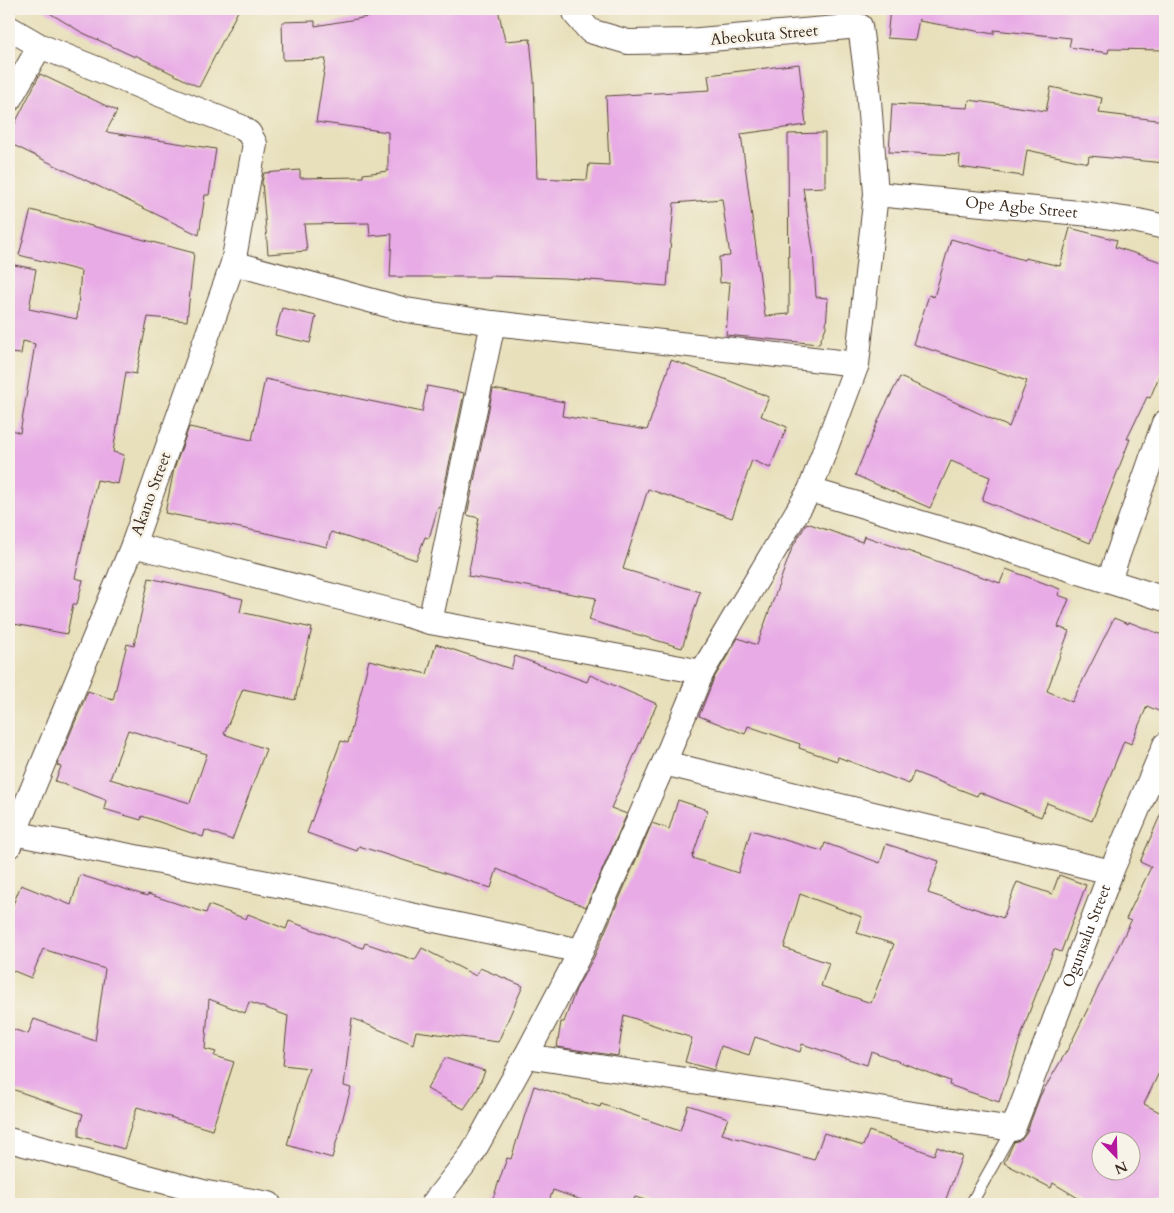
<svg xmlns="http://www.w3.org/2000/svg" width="1174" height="1213" font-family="Cardo,serif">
<rect width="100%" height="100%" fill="#f7f3e8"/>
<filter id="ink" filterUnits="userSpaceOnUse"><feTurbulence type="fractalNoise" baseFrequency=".02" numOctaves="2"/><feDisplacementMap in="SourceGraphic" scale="10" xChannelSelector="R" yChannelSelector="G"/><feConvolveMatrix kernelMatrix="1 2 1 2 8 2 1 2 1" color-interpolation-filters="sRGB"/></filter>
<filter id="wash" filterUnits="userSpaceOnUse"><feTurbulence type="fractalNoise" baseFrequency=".0096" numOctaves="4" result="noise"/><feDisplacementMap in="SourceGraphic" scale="20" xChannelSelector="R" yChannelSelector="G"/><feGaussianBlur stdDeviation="1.12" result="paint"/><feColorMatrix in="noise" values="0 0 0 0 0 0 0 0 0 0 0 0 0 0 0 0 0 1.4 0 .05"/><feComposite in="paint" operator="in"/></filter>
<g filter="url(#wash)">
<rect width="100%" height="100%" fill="#e8e0bb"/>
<g id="blocks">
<path fill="#e8abe6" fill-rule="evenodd" d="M 43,9 L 239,9 L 199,87 L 135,55 L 135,57 L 81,32 Z
M 415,9 L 498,9 L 505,41 L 530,39 L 534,80 L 537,178 L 587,180 L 589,164 L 609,165 L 606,96 L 710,90 L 708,75 L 799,64 L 806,125 L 741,134 L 765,316 L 789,314 L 788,134 L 825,133 L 825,187 L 803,188 L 813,250 L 816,297 L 828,298 L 826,327 L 819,344 L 726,335 L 730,282 L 720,283 L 719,257 L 730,256 L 722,199 L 674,203 L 667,286 L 564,278 L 489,276 L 489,277 L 390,277 L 392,234 L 370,236 L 369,223 L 304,224 L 307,251 L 268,254 L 262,182 L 264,173 L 300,170 L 300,178 L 363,177 L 363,174 L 388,171 L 388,132 L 316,122 L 326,59 L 283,60 L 282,22 L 315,21 L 315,26 Z
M 890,9 L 1165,9 L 1165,50 L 1109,49 L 1108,53 L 1069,47 L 1071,38 L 994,30 L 994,34 L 919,21 L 919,19 L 915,40 L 887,38 Z
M 40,74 L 117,111 L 106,132 L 216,149 L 209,195 L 205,195 L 199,235 L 9,143 L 9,135 Z
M 1051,87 L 1102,98 L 1099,113 L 1165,121 L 1165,163 L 1089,156 L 1088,163 L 1027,150 L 1023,176 L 959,167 L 960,155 L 889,152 L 892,104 L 968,108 L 969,100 L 1046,111 Z
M 31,210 L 194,253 L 187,321 L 148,317 L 136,374 L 126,372 L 113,452 L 124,455 L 118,484 L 97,480 L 75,578 L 83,580 L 77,604 L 73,604 L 67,634 L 9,623 L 9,429 L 20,433 L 35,344 L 23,341 L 21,354 L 9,353 L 9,264 L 36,269 L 29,309 L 77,319 L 81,271 L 19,255 Z
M 1070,228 L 1117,240 L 1115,247 L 1165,263 L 1165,362 L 1150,398 L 1147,397 L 1127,439 L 1130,439 L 1090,543 L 982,500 L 990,477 L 951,461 L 930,508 L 855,475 L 882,412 L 900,377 L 1009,427 L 1027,381 L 913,344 L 929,295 L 934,297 L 951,239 L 1024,260 L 1025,258 L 1060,266 Z
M 282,308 L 316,316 L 310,343 L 275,335 Z
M 671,360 L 725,379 L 769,397 L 761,416 L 787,427 L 770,468 L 752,460 L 732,518 L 648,489 L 623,569 L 700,592 L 682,648 L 589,620 L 596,598 L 468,576 L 479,518 L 467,515 L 493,389 L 564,402 L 562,416 L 647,430 Z
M 265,379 L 422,412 L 427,386 L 464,393 L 440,508 L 438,507 L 429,538 L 425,537 L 416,560 L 331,532 L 327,547 L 271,534 L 165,513 L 174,469 L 189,427 L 252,440 Z
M 807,523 L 862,542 L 864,536 L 1000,583 L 1006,569 L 1060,589 L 1058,595 L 1069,599 L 1058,627 L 1069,631 L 1047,691 L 1072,702 L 1114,618 L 1128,624 L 1129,622 L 1165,636 L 1165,714 L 1147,706 L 1131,744 L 1124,741 L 1092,821 L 1047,803 L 1041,817 L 979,792 L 977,796 L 914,772 L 909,784 L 838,757 L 837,761 L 799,748 L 800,744 L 748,726 L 745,734 L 699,716 L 714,678 L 738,638 L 757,645 L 792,548 Z
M 149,578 L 243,599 L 240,612 L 312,628 L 295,700 L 243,689 L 224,734 L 266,749 L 232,840 L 205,830 L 203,837 L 142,816 L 141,820 L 104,809 L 106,800 L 55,781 L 61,767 L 57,765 L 88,691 L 113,700 L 127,644 L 134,646 ZM 128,730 L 207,754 L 190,803 L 110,779 Z
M 436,644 L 511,669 L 515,656 L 587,682 L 590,675 L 657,704 L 611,808 L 627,814 L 586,907 L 497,869 L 491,888 L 359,846 L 357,851 L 307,833 L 341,741 L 348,743 L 369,660 L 427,674 Z
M 678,800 L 708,810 L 692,858 L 738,873 L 751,830 L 822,851 L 825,843 L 880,863 L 886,844 L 939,861 L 928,893 L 1003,918 L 1017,882 L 1052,894 L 1059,875 L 1086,885 L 1061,952 L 1054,949 L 1030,1010 L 999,1102 L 949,1085 L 950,1081 L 871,1051 L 867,1065 L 802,1044 L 800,1052 L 755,1037 L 749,1055 L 721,1046 L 714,1070 L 685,1062 L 692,1038 L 624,1015 L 618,1056 L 557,1047 L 561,1022 L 564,1022 L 576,989 L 594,957 L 652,823 L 669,829 ZM 800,894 L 862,917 L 857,933 L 894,944 L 871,1003 L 821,986 L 829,963 L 784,948 Z
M 1165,804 L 1165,1060 L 1144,1104 L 1165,1115 L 1165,1204 L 1088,1204 L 1053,1183 L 1051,1188 L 1004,1163 L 1014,1142 L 1022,1139 L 1026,1134 L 1040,1096 L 1069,1047 L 1131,921 L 1126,919 L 1151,867 L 1140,862 ZM 1102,1140 L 1132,1140 L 1132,1170 L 1102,1170 Z
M 80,875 L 147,896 L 148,894 L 206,913 L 209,905 L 246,919 L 248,914 L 286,929 L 289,921 L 363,948 L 365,943 L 415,960 L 422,948 L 476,976 L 480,968 L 523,986 L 498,1042 L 416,1031 L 413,1044 L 352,1018 L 344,1086 L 351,1088 L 332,1158 L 287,1145 L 309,1068 L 283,1065 L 288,1016 L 249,1002 L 245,1013 L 209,999 L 205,1049 L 216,1052 L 214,1056 L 234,1062 L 212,1130 L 137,1107 L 124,1149 L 79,1136 L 79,1127 L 83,1114 L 9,1088 L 9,1028 L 28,1034 L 34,1019 L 95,1041 L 105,969 L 43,949 L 31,978 L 9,969 L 9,914 L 21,885 L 71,905 Z
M 445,1058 L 485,1071 L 477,1090 L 464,1109 L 427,1089 Z
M 534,1086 L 600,1107 L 601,1104 L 680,1131 L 688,1105 L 728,1118 L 722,1134 L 814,1160 L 824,1133 L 863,1146 L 869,1131 L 934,1155 L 937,1147 L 962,1156 L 944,1204 L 658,1204 L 635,1197 L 632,1204 L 593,1204 L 553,1190 L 548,1204 L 491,1204 L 507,1158 L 511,1159 Z"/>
</g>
</g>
<g filter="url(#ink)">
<use href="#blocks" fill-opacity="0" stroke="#554536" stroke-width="1"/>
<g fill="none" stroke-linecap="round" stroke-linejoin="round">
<g stroke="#554536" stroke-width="13">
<path id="lane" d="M 971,1204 L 1013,1129"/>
</g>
<g stroke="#554536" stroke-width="26">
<g id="street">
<path d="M 9,28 L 40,46 L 241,127 L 249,133 L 255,144 L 233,263 L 133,545 L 9,846"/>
<path d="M 9,100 L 40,46"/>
<path id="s1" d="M 876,194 L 1090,214 L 1138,221 L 1165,227"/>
<path d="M 233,263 L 406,310 L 493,323 L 857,364"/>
<path d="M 810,490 L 975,539 L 1165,599"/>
<path d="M 133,545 L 400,613 L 430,622 L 702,672"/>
<path d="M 1109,580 L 1164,423"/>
<path d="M 430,622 L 493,323"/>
<path d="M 664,763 L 1111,872"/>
<path d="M 13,833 L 333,896 L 406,914 L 581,951"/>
<path id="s2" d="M 526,1056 L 1013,1129 L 1111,872 L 1165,745"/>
<path d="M 9,1140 L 207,1193 L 269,1204"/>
<path d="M 433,1204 L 472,1154 L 526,1056 L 581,951 L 664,763 L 702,672 L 810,490 L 857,364 L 876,194 L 868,87 L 860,26 L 688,41 L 628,42 L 590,31 L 576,15 L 574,9"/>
</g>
</g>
<use href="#lane" stroke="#fff" stroke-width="11"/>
<use href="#street" stroke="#fff" stroke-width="24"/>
</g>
</g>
<g text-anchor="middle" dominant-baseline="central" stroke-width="5" stroke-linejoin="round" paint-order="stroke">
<g font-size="16" fill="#3b2a1e" stroke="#f7f3e8">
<text transform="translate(764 35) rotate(-5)">Abeokuta Street</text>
<text stroke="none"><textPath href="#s1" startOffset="146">Ope Agbe Street</textPath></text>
<text transform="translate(151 494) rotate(-70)">Akano Street</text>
<text stroke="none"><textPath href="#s2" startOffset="699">Ogunsalu Street</textPath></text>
</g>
</g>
<rect width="1174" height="1213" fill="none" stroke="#f7f3e8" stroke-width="30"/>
<g transform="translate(1116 1156) rotate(157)"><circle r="24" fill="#f7f3e8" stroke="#aca397"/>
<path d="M0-4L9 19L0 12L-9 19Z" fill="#b5179e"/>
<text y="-8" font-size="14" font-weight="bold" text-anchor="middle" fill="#3b2a1e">N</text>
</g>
</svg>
